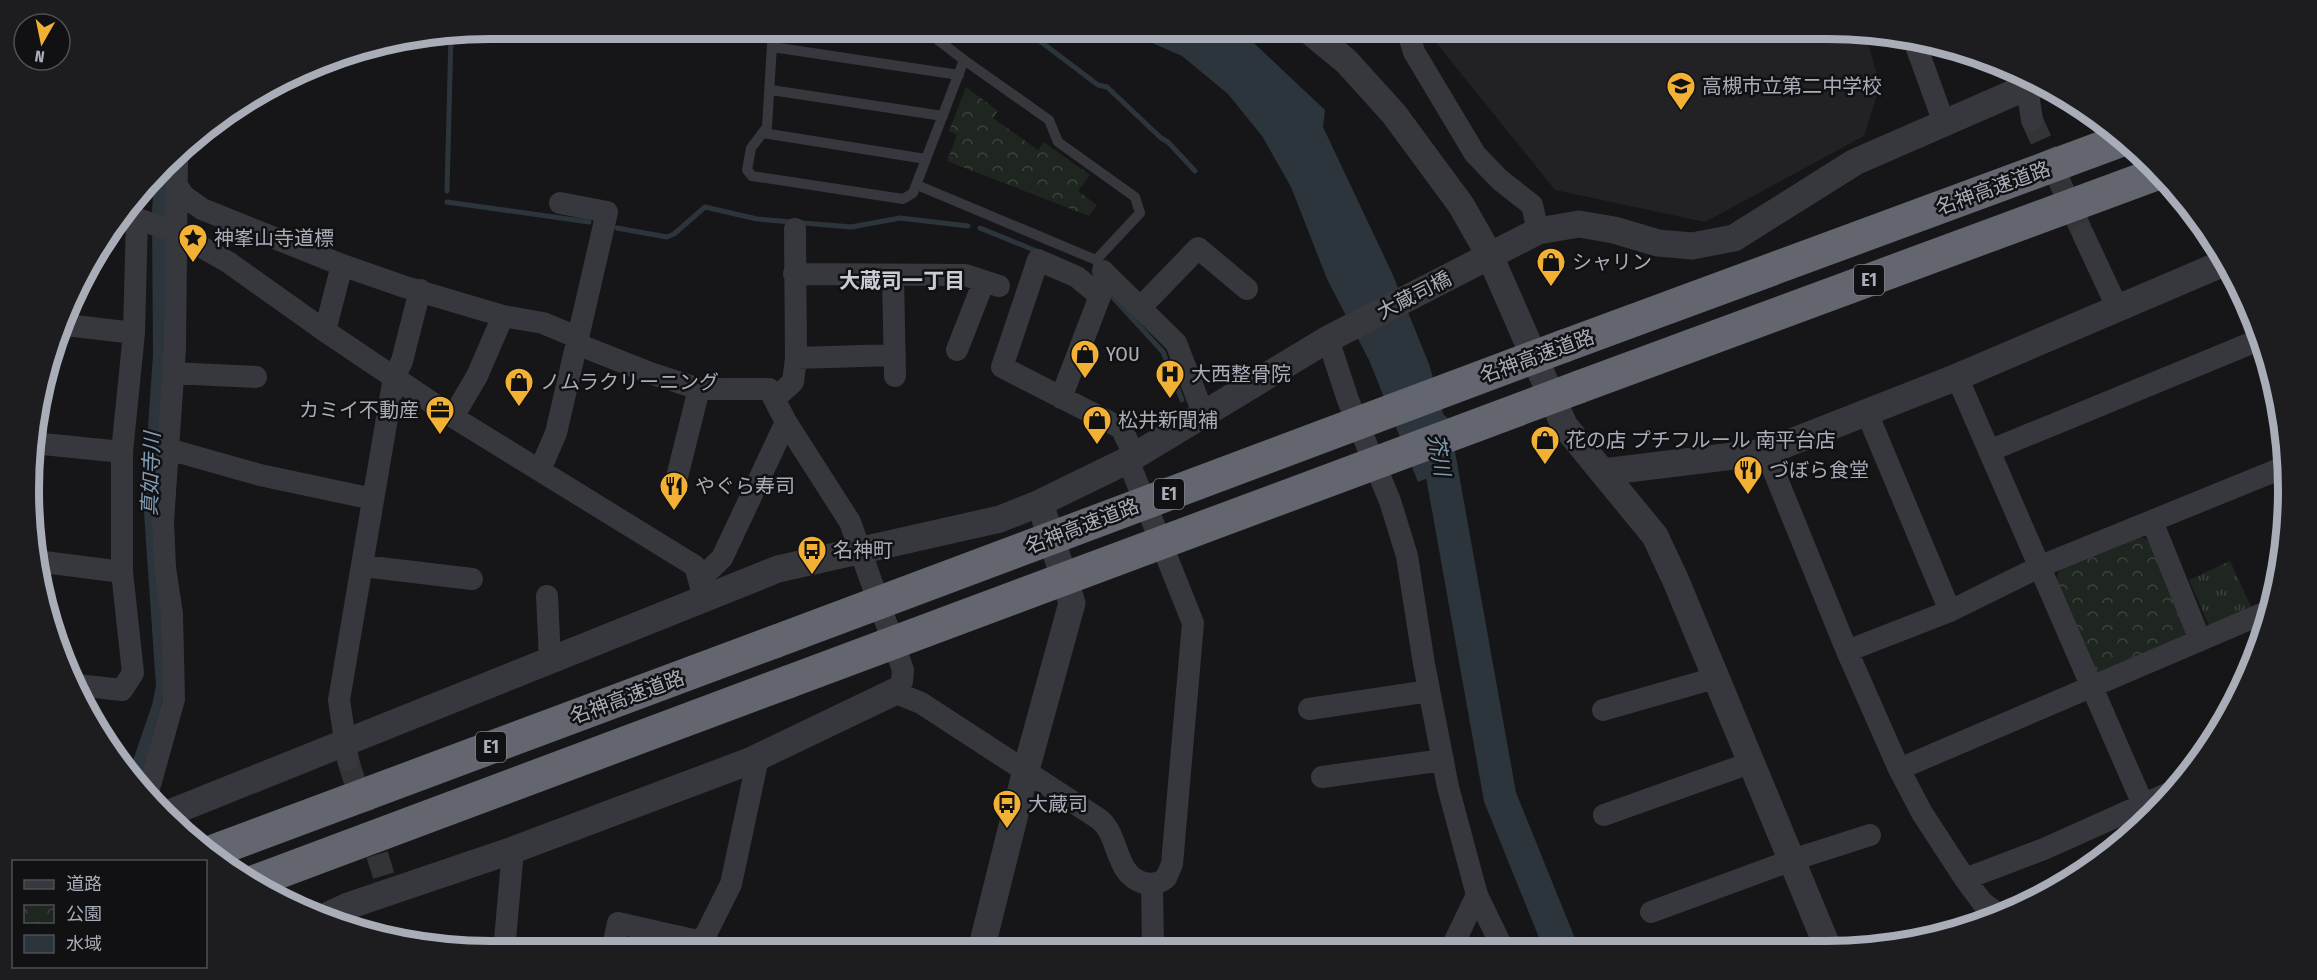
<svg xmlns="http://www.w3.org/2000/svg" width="2317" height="980" font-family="'Fira Sans Condensed','Noto Sans JP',sans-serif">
<defs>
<pattern id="grass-tufts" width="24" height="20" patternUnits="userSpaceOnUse" patternTransform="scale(1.5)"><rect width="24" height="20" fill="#1e261f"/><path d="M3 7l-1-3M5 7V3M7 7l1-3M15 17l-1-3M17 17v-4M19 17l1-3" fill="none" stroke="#3c433d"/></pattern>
<pattern id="park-crowns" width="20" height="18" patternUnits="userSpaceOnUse" patternTransform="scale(1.5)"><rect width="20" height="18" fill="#1e261f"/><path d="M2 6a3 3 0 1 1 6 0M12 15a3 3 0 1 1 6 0" fill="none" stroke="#3c433d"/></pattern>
</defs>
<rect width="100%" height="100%" fill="#161618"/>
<path fill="#222225" d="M 1431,29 L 1827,29 L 1866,35 L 1880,86 L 1864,136 L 1705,222 L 1555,190 L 1429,34 Z"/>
<path fill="url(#grass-tufts)" d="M 2230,561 L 2252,609 L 2210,628 L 2189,580 Z"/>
<path fill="url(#park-crowns)" d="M 966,87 L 998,111 L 993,118 L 1038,150 L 1044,142 L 1090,175 L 1078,191 L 1097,205 L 1089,216 L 947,161 L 957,135 L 949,131 Z
M 2141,537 L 2151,541 L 2189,628 L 2185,637 L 2100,677 L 2055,583 L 2059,571 Z"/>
<path fill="#2c353c" d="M 1120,29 L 1239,29 L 1325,110 L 1323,127 L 1392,273 L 1429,364 L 1458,466 L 1418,482 L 1369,360 L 1327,279 L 1291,187 L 1262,136 L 1228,94 L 1182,56 Z
M 171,161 L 169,675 L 140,781 L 130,769 L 152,705 L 156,686 L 143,498 L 153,355 L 152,212 L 154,181 Z"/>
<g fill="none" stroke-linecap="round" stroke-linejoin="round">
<path stroke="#2c353c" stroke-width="5" d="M 1024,29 L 1098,85 L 1107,87 L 1161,138 L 1168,142 L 1195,171
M 447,191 L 451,35
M 447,202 L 589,222
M 617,228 L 667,237 L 674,234 L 705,207 L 757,219 L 851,227 L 900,218 L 968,226
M 980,228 L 1039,252
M 1108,292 L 1163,352 L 1182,400"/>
<path stroke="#2c353c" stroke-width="33" d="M 1434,428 L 1500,797 L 1561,948"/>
<path stroke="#333438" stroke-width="22" stroke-dasharray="22 11" stroke-linecap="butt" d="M 2032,120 L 2083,234
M 348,760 L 389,893"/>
<path stroke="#37383d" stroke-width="10" d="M 773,29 L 767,127 L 751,148 L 747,170 L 752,176 L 903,199 L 913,193 L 964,60
M 929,29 L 938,40 L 964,60 L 1049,120 L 1058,142 L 1135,197 L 1140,213 L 1096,260
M 772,47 L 959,75
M 771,90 L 943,116
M 763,133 L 926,159
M 917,185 L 1096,260 L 1099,266"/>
<path stroke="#37383d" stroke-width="22" d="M 1407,29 L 1414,52 L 1475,154 L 1500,180 L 1532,205 L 1538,231
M 1915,43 L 1944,123
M 2021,74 L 2027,87 L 2032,120
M 177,186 L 184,196 L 202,209 L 342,265 L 405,287 L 503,316 L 543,323 L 579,338
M 127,215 L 175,232 L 228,262 L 325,331 L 453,417 L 695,566 L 704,598
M 2083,234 L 2117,307
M 1103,271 L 1176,343 L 1203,413
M 794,274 L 965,275 L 999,286
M 893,275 L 895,376
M 1140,308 L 1198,248 L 1247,289
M 66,325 L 134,333
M 325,331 L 342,265
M 1328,339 L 1348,400 L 1390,501 L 1407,556 L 1424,664 L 1448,787 L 1477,895 L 1503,949
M 577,344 L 650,373 L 699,389 L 769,389 L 786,422 L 850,522 L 903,670 L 902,682 L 894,692 L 921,703 L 1099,819 C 1120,835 1114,875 1144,883 C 1152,885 1159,884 1166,878 L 1172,864 L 1193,623 L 1128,460
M 957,350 L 984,281
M 796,358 L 895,355
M 173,373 L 256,377
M 1957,377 L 2148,816
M 1061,398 L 1100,296 L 1077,277 L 1038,260 L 1002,367 L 1121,428 L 1135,456
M 774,399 L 793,382 L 796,358 L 795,229
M 1867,413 L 1950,611
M 453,417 L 477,376 L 503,316
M 33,443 L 122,452
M 168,449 L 260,475 L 373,499
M 1989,451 L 2261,339
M 1766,452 L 1847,651 L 1899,769 L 1922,813 L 1965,879 L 2044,849 L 2171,792
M 540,470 L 556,433 L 607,212 L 560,203
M 676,481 L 699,389
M 2152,521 L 2200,640
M 36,561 L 122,572
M 363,566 L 472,579
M 699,580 L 722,558 L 786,422
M 547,596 L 550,660
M 1847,651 L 1950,611 L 2041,566 L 2287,466
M 77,685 L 122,690 L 133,673 L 122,572 L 122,452 L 134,333 L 137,218
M 1309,709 L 1429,691
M 1603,710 L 1715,678
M 348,760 L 339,700 L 394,377 L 402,361 L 420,290
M 1899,769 L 2271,610
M 1322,777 L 1443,760
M 148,792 L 174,699 L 172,614 L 165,568 L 163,521 L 175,348 L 177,154
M 1604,815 L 1750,763
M 1965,879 L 1982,902 L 1998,914
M 1152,884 L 1153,950
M 1651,912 L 1792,860 L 1870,835
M 1451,949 L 1477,895
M 504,951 L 513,850
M 612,951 L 618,923 L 702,942
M 700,951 L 702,942 L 731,884 L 758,758"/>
<path stroke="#37383d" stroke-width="27" d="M 1307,29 L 1346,61 L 1394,114 L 1461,205 L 1490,256 L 1564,425 L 1655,536 L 1676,581 L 1828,948
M 1603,472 L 1766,452 L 1957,377 L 2226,262
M 167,814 L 778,569 L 1000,519 L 1040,503 L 1128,460 L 1328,339 L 1538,231 L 1579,224 L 1614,230 L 1658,243 L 1692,246 L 1734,238 L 1855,162 L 2027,87 L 2042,83
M 322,918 L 348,906 L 513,850 L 750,761 L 894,692
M 981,950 L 1026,770 L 1072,603 L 1040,503"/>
<path stroke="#63666e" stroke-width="33" d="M 1564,346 L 2125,139
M 1579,387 L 2159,173
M 208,853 L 774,642
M 250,883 L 788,682"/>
<path stroke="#63666e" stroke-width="33" d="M 774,642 L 1564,346
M 788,682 L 1579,387"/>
</g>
<defs>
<g id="school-pin" transform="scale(1.5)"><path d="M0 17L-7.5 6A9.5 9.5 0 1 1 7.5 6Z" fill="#f2b134" stroke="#111113"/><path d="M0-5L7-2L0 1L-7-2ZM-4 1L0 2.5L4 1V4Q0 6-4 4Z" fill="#111"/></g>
<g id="sight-pin" transform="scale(1.5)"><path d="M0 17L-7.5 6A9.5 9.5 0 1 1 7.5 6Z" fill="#f2b134" stroke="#111113"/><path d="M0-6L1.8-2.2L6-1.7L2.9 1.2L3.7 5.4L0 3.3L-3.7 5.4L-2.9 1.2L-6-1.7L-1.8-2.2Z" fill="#111"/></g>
<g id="shop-pin" transform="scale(1.5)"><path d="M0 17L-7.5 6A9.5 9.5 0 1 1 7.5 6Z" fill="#f2b134" stroke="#111113"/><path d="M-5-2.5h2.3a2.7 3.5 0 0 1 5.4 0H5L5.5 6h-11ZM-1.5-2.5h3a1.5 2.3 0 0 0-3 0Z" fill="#111"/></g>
<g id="hospital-pin" transform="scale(1.5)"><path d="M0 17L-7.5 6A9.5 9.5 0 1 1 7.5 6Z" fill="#f2b134" stroke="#111113"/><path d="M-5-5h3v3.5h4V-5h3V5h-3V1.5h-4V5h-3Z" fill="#111"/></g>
<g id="office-pin" transform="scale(1.5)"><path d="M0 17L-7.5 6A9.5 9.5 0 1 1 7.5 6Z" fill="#f2b134" stroke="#111113"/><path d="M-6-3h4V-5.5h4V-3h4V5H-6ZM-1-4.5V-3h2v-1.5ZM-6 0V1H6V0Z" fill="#111"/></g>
<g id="restaurant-pin" transform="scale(1.5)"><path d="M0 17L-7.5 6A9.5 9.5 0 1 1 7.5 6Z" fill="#f2b134" stroke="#111113"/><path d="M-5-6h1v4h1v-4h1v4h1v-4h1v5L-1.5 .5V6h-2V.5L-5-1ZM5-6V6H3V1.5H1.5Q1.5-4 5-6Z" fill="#111"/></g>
<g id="bus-pin" transform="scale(1.5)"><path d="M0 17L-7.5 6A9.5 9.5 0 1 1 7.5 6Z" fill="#f2b134" stroke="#111113"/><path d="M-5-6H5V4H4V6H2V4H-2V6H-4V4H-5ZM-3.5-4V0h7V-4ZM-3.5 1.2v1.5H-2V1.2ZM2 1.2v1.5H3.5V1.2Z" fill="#111"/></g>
</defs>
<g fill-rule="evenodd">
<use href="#school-pin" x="1681" y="86"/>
<use href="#sight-pin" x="193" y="238"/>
<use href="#shop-pin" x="1551" y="262"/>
<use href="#shop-pin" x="1085" y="354"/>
<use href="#hospital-pin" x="1170" y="374"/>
<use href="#shop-pin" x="519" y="382"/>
<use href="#office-pin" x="440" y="410"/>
<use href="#shop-pin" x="1097" y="420"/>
<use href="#shop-pin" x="1545" y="440"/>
<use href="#restaurant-pin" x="1748" y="470"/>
<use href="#restaurant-pin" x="674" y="486"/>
<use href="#bus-pin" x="812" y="550"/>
<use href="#bus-pin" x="1007" y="804"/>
</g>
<g text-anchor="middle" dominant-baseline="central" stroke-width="5" stroke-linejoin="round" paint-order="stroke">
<g fill="#111113" stroke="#7b7e86" stroke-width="1.5">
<rect x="1854" y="265" width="30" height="30" rx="4.5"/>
<rect x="1154" y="479" width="30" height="30" rx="4.5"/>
<rect x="476" y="732" width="30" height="30" rx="4.5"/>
</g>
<g font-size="18" font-weight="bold" fill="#a8adb8">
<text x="1869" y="280">E1</text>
<text x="1169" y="494">E1</text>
<text x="491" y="747">E1</text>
</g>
<g font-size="20" fill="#a8adb8" stroke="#111113" text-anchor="start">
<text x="1702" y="86">高槻市立第二中学校</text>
<text x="214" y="238">神峯山寺道標</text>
<text x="1572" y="262">シャリン</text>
<text x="1106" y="354">YOU</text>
<text x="1191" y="374">大西整骨院</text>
<text x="540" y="382">ノムラクリーニング</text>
<text x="419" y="410" text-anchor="end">カミイ不動産</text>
<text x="1118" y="420">松井新聞補</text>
<text x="1566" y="440">花の店 プチフルール 南平台店</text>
<text x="1769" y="470">づぼら食堂</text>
<text x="695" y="486">やぐら寿司</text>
<text x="833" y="550">名神町</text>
<text x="1028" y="804">大蔵司</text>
</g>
<g font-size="20" fill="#a8adb8" stroke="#111113">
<text transform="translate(1993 188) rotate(-20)">名神高速道路</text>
<text transform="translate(1414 295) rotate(-27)">大蔵司橋</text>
<text transform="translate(1537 356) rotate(-20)">名神高速道路</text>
<text transform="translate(1082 526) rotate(-21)">名神高速道路</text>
<text transform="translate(627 697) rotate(-20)">名神高速道路</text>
</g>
<g font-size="21" font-weight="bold" fill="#c9ccd4" stroke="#111113">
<text x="902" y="281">大蔵司一丁目</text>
</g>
<g font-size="21" font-style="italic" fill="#7f9bb3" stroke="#111113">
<text transform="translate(1439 455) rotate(80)">芥川</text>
<text transform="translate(151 474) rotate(-88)">真如寺川</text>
</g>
</g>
<path d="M0 0H2317V980H0ZM490 39H1827A451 451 0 0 1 2278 490V490A451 451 0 0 1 1827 941H490A451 451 0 0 1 39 490V490A451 451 0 0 1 490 39Z" fill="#1d1d20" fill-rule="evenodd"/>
<path fill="none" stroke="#a8adb8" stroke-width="8" d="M490 39H1827A451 451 0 0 1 2278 490V490A451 451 0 0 1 1827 941H490A451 451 0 0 1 39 490V490A451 451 0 0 1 490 39Z"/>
<rect x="12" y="860" width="195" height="108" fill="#111113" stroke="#4d4f55" stroke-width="1.5"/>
<rect x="24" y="880" width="30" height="9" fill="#37383d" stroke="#4d4f55" stroke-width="1.5"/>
<text x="66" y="890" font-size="18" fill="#a8adb8">道路</text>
<rect x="24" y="905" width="30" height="18" fill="url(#park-crowns)" stroke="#4d4f55" stroke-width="1.5"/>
<text x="66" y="920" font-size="18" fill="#a8adb8">公園</text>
<rect x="24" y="935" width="30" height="18" fill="#2c353c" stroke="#4d4f55" stroke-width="1.5"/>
<text x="66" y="950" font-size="18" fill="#a8adb8">水域</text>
<g transform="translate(42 42) rotate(189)"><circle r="28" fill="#111113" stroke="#4d4f55" stroke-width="1.5"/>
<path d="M0-4.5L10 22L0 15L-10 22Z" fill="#f2b134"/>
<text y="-9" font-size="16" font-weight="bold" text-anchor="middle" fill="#a8adb8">N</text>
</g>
</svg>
